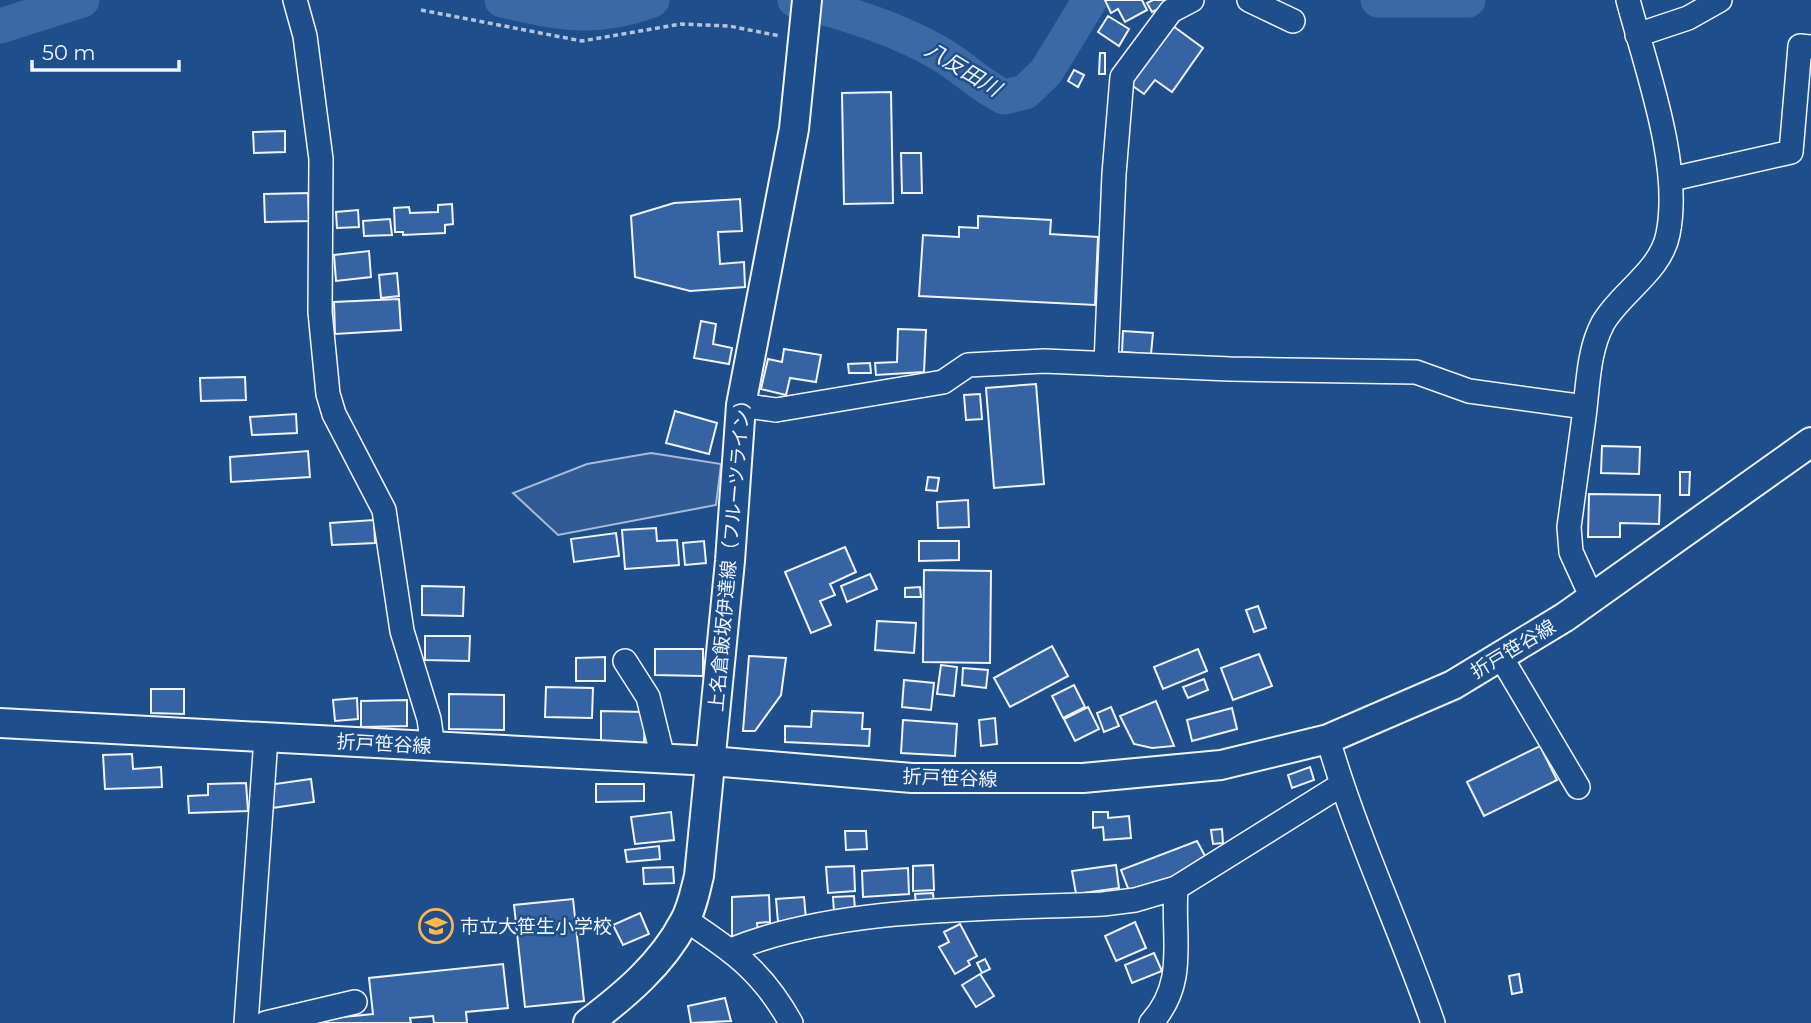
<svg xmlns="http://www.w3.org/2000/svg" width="1811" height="1023" font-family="Montserrat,'Noto Sans JP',sans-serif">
<rect width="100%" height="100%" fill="#1f4e8c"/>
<path fill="#305b95" stroke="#a8bbd7" stroke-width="2" d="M 651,453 L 721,464 L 716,505 L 558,535 L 513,493 L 587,464 Z"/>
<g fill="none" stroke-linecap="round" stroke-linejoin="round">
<path stroke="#3b69a3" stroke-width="35" d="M 502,0 C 559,13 596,21 652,0
M 795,0 C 844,12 893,27 937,52 C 961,65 979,85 1004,97 L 1025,92 L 1046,72 L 1090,0
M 1378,0 L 1468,0
M 0,26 L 82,0"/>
</g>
<path fill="#3563a3" stroke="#f2f6ff" stroke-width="2" d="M 1105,0 L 1142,0 L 1147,10 L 1125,22 L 1118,9 L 1111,13 Z
M 1153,0 L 1177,0 L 1152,12 L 1147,3 Z
M 1108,16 L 1129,29 L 1119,46 L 1098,32 Z
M 1173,26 L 1203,48 L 1172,92 L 1155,80 L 1144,94 L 1130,84 Z
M 1100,53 L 1105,53 L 1105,74 L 1099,74 Z
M 1074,70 L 1084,75 L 1078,87 L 1068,81 Z
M 891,92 L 893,203 L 844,204 L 842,93 Z
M 285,131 L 285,152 L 254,153 L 253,132 Z
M 901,153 L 921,153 L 922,193 L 902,193 Z
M 308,193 L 309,221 L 265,222 L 264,194 Z
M 740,199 L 742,231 L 718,232 L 720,264 L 744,262 L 745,287 L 690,291 L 635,277 L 631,216 L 674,203 Z
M 452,204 L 453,224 L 445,225 L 445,233 L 403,235 L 403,232 L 395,232 L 394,208 L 409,207 L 410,213 L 438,212 L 438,205 Z
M 358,210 L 359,227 L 337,228 L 336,212 Z
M 978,216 L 1051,220 L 1050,234 L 1098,237 L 1095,305 L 919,296 L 923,235 L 959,237 L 959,227 L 978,228 Z
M 390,219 L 392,235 L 364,236 L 363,221 Z
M 369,251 L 371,277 L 336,281 L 334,255 Z
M 397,273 L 399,296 L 381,298 L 379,275 Z
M 399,299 L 401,330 L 335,334 L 334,302 Z
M 701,321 L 716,324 L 713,344 L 732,348 L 729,364 L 694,358 Z
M 898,329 L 926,330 L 924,372 L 876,375 L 875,363 L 897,362 Z
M 1123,331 L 1153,333 L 1151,354 L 1122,352 Z
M 784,349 L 821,355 L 816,382 L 790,378 L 786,395 L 761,389 L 768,359 L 782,362 Z
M 870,363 L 871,373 L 849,373 L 848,364 Z
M 245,377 L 246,400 L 201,401 L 200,378 Z
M 1036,384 L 1044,484 L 994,488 L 986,388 Z
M 980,394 L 982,419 L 966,420 L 964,395 Z
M 675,411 L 717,423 L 709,454 L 666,443 Z
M 296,414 L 297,433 L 252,435 L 250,417 Z
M 1602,446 L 1640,447 L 1639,474 L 1601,473 Z
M 308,451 L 310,477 L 231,482 L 230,457 Z
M 1680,472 L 1690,472 L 1689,495 L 1680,495 Z
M 928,477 L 939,478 L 937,491 L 926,490 Z
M 1589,494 L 1660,495 L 1659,524 L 1620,523 L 1620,537 L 1588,537 Z
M 968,500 L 969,527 L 938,528 L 937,502 Z
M 374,520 L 375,543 L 332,545 L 330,523 Z
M 656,528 L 657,541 L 677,540 L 679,565 L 625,569 L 622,530 Z
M 616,533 L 619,556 L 574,562 L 571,539 Z
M 704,541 L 706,563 L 685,565 L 683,543 Z
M 919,541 L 959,541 L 959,560 L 919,561 Z
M 845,547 L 856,572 L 830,584 L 835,595 L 820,601 L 831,625 L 811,633 L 785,572 Z
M 924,570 L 991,571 L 990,663 L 923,662 Z
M 870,574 L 877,589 L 847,602 L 841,586 Z
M 422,586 L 464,587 L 463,616 L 422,615 Z
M 920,587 L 921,597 L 905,597 L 905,588 Z
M 1258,606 L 1266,628 L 1254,632 L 1246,610 Z
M 877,621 L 916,623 L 914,653 L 875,650 Z
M 425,636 L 470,636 L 469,661 L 425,660 Z
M 1052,646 L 1068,676 L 1010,707 L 994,678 Z
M 655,649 L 703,649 L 703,676 L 655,675 Z
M 1198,649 L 1207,671 L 1163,689 L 1154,667 Z
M 1259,654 L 1272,686 L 1233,700 L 1221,668 Z
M 749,656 L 786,658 L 781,695 L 755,731 L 743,731 Z
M 605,657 L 605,681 L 576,681 L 576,658 Z
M 941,665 L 957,667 L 954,696 L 937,694 Z
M 963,668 L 988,670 L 986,688 L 962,685 Z
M 1204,679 L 1208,690 L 1188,698 L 1183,687 Z
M 904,680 L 934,683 L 931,710 L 902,707 Z
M 1074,685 L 1085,707 L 1063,718 L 1052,696 Z
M 546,687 L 593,688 L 592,718 L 545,717 Z
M 151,689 L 184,689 L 184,714 L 151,713 Z
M 449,694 L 504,695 L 504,730 L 449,729 Z
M 357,698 L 358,719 L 335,721 L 333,700 Z
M 407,700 L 407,726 L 361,727 L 361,701 Z
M 1156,701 L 1174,746 L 1152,748 L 1134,744 L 1120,716 Z
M 1088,707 L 1099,729 L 1075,741 L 1064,719 Z
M 1111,707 L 1119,726 L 1104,732 L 1097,713 Z
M 1232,708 L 1237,729 L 1192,741 L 1187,720 Z
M 601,711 L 645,712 L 644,743 L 601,742 Z
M 812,711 L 863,713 L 862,729 L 870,729 L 869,746 L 785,742 L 785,726 L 811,727 Z
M 995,718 L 997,744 L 981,746 L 979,720 Z
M 903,720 L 957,724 L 955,756 L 901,753 Z
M 1540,746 L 1557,780 L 1484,816 L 1467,782 Z
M 132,754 L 133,769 L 161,767 L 162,787 L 105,789 L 103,755 Z
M 1310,767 L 1314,780 L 1292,788 L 1288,775 Z
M 311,779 L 314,802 L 272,808 L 268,785 Z
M 246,783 L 248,811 L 189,813 L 188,796 L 208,795 L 208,784 Z
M 596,784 L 644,784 L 644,801 L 596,802 Z
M 671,812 L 674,840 L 635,844 L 631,817 Z
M 1093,812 L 1108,812 L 1108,818 L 1129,816 L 1131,838 L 1104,840 L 1103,827 L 1093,828 Z
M 1222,829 L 1223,843 L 1213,844 L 1211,830 Z
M 845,831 L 866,831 L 867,849 L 846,850 Z
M 1197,841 L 1205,856 L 1169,879 L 1131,896 L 1121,870 Z
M 659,846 L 660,859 L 627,862 L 625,850 Z
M 933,865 L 934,890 L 913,891 L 913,866 Z
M 1116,865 L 1119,888 L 1076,894 L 1072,871 Z
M 854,866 L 855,891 L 828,893 L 826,867 Z
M 673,867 L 674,883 L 644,884 L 643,868 Z
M 908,868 L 909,894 L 863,897 L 862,871 Z
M 933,893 L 934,904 L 916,905 L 915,894 Z
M 769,895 L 770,922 L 757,923 L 758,933 L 732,936 L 732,897 Z
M 854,896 L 855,910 L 834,912 L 833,897 Z
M 804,897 L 806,919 L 778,922 L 776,899 Z
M 573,899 L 584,1001 L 525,1007 L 514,905 Z
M 640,913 L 649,934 L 623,945 L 613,925 Z
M 1135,922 L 1146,948 L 1116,961 L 1105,936 Z
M 960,924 L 977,956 L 968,961 L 970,965 L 955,974 L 939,947 L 949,942 L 944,932 Z
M 1154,953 L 1162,971 L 1132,983 L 1125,965 Z
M 985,959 L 990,969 L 982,973 L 977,963 Z
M 503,964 L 508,1008 L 466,1012 L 467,1023 L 434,1023 L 433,1016 L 410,1018 L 411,1023 L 314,1023 L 313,1020 L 373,1014 L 369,978 Z
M 980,974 L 994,996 L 976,1007 L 962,985 Z
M 1519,974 L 1522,992 L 1512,994 L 1509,976 Z
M 725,998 L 731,1021 L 691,1023 L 688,1006 Z"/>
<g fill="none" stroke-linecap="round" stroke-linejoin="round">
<g stroke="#f2f6ff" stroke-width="26">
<path id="minor" d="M 295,0 L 305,36 L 321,159 L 320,312 L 328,394 L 334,414 L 384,510 L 402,631 L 429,719 L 433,747
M 1249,0 L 1293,21
M 1637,35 L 1688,18 L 1720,0
M 1672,179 L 1791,152 L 1800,46 L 1811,47
M 1106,364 L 1114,174 L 1122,77 L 1171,11 L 1192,0
M 741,405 L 776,410 L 943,382 L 968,365 L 1044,361 L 1230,369 L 1416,372 L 1469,391 L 1585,407
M 1592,598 L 1571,552 L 1569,527 C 1574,491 1579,454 1584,417 C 1588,386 1588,351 1603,323 C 1621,292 1661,271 1668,234 C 1682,165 1646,68 1628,0
M 1501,657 L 1578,787
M 625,661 L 648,697 L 663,758
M 1328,739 C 1356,836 1400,928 1433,1023
M 686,920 C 733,951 763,972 791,1023
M 731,950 C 836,906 989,909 1103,904 L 1135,900 L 1176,888
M 246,1023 L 266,738
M 266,1023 L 355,1002
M 1151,1023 C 1188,982 1172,939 1176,888 L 1341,785"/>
</g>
<g stroke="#f2f6ff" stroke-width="32">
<path id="major" d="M 0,723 L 711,761 L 912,778 L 1083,778 L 1221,765 L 1328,739 L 1453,685 L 1565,617 L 1811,442
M 588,1023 C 625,995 662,964 684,922 C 692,909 695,891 699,876 L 730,561 L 741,405 L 794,129 L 807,0"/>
</g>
<path stroke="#b3c4dc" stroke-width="3.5" stroke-dasharray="5 3.5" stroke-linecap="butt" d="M 421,10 L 582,41 L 681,24 L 729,26 L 780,36"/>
<use href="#minor" stroke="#1f4e8c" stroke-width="23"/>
<use href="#major" stroke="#1f4e8c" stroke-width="28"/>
</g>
<defs>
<g id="school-ring" transform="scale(1.75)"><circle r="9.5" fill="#1f4e8c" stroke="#ffb74d" stroke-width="1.5"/><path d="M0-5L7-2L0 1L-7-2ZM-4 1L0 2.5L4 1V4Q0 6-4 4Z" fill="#ffb74d"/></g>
</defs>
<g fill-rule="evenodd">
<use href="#school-ring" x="436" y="926"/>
</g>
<g text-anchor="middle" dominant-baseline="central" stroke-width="5" stroke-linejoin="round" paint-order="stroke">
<g font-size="19" fill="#f2f6ff" stroke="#1f4e8c">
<text transform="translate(730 551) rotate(-85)">上名倉飯坂伊達線（フルーツライン）</text>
<text transform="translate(1513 649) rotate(-31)">折戸笹谷線</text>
<text transform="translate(384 744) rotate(3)">折戸笹谷線</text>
<text transform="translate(950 778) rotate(2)">折戸笹谷線</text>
</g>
<g font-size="19" fill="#f2f6ff" stroke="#1f4e8c" text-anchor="start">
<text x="460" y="926">市立大笹生小学校</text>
</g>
<g font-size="21" font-style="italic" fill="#f2f6ff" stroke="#1f4e8c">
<text transform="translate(963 69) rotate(31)">八反田川</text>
</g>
</g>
<path d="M32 60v10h147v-10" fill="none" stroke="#f2f6ff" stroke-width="3.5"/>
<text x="42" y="60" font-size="21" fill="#f2f6ff" stroke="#1f4e8c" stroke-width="5" paint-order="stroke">50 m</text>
</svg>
